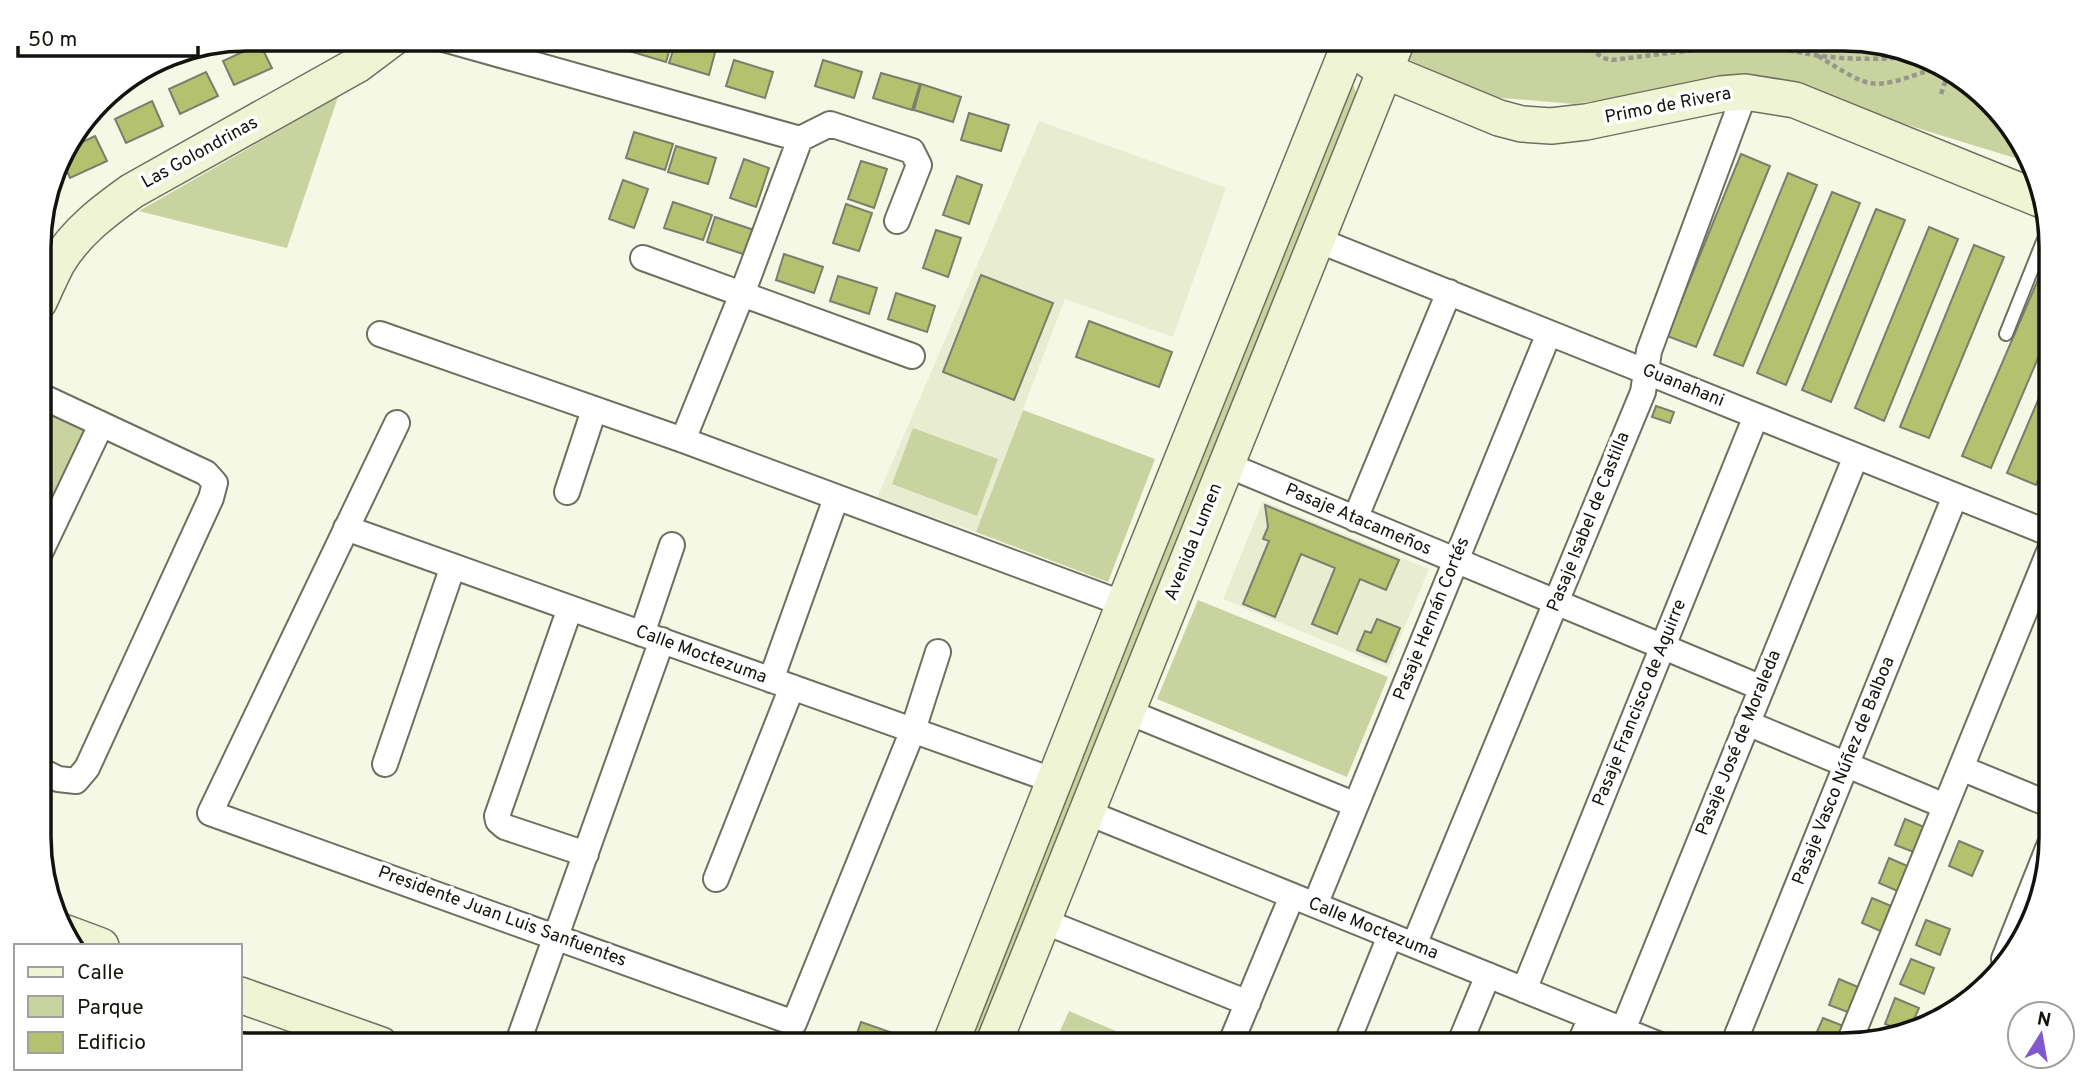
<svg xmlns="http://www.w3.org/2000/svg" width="2090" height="1084" font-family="Overpass,sans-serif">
<rect width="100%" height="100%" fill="#f4f8e5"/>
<path fill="#e8edd2" d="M 1039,121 L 1226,188 L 1173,337 L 1065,299 L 976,532 L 877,498 Z
M 1263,501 L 1429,569 L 1388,667 L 1223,599 Z"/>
<path fill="#c9d39f" d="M 1414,38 L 1843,39 L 1935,60 L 2016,131 L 2028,162 L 1764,81 L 1720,81 L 1574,104 L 1490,97 L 1405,58 Z
M 1354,86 L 1359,104 L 982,1045 L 963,1045 L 1344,91 Z
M 338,97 L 287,248 L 139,211 Z
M 39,402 L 94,428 L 40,530 Z
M 1023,410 L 1155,459 L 1108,582 L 976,532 Z
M 913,428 L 998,459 L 977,516 L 892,484 Z
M 1198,600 L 1388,677 L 1347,777 L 1157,699 Z
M 1069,1011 L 1125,1035 L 1121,1045 L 1054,1045 Z"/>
<path fill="#b4c16e" stroke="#7a7e6d" stroke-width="2" d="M 283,38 L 311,38 L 288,49 Z
M 630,38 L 673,38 L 666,62 L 626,50 Z
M 677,38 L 716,49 L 709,75 L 669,63 Z
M 260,44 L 272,68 L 234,85 L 223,61 Z
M 734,60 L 773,72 L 765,98 L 726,86 Z
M 823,60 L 862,72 L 854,98 L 815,86 Z
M 206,72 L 218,96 L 180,114 L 169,89 Z
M 881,73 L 920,84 L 912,110 L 873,98 Z
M 921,84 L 961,97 L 953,122 L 914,110 Z
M 152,101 L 163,126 L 126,143 L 115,119 Z
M 969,113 L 1009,125 L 1001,151 L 961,140 Z
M 634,132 L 673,144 L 665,170 L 626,158 Z
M 95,136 L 107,161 L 70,178 L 60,155 L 63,151 Z
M 676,146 L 716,158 L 708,184 L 668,172 Z
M 1741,154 L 1770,166 L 1696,347 L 1667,336 Z
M 744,159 L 769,168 L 756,207 L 730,198 Z
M 861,161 L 887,169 L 874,208 L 848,199 Z
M 1788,173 L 1817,185 L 1743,366 L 1714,355 Z
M 957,176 L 982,185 L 969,224 L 943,215 Z
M 623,180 L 648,189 L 634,228 L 609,219 Z
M 1832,192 L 1860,203 L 1786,385 L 1757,373 Z
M 673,202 L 712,215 L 703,240 L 664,228 Z
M 846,204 L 872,213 L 859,251 L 833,243 Z
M 1876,209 L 1905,220 L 1831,402 L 1802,390 Z
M 715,217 L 754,230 L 746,255 L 707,242 Z
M 1929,227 L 1958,239 L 1884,421 L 1855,408 Z
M 936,230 L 961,238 L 948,277 L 923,268 Z
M 1974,245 L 2004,257 L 1929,438 L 1900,427 Z
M 784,254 L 823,267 L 814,293 L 776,280 Z
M 981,275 L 1053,303 L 1014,400 L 943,372 Z
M 2040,275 L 2050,280 L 2050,330 L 1991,468 L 1962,456 Z
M 838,276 L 877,288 L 869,314 L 830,301 Z
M 896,293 L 935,306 L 927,332 L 888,319 Z
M 1089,321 L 1172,352 L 1159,387 L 1076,357 Z
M 2050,372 L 2050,451 L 2036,485 L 2007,473 Z
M 1656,406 L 1674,412 L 1670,423 L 1652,417 Z
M 1265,505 L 1399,560 L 1386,590 L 1360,579 L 1337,634 L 1312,624 L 1335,568 L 1301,554 L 1275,617 L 1243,604 L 1269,541 L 1263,539 L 1268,527 Z
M 1377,619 L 1400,628 L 1386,662 L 1357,650 L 1365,631 L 1371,633 Z
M 1905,819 L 1929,829 L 1919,854 L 1895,845 Z
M 1959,841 L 1983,851 L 1972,876 L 1949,866 Z
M 1889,858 L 1912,868 L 1902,893 L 1879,883 Z
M 1872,898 L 1896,908 L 1885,933 L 1862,923 Z
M 1926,920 L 1950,929 L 1940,955 L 1916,945 Z
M 1911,959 L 1934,968 L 1924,994 L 1900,984 Z
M 1839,979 L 1863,989 L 1853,1014 L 1829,1005 Z
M 1895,998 L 1919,1008 L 1911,1026 L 1901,1030 L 1885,1024 Z
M 1823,1018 L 1846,1027 L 1839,1045 L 1812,1043 Z
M 861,1022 L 910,1039 L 908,1045 L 853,1045 Z"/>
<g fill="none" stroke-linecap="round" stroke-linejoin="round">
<g stroke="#6d705f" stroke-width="16">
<path id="lane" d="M 2006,334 L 2050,224"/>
</g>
<g stroke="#6d705f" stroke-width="28">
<path id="street" d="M 440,38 L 800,139 L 830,124 L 912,151 L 919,165 L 897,221
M 1315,239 L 2051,534
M 643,258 L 912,356
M 380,334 L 683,440 L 1124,604
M 39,395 L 206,473 L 215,483 L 211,498 L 87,768 L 76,781 L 58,779 L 40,770
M 397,423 L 210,813 L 794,1023 L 913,730 L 938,652
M 683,440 L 742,294 L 800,139
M 1225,464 L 1762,688
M 567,492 L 594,410
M 1355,519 L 1449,292
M 346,528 L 1055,781
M 40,553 L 101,425
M 570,608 L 497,816 L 498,821 L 505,827 L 586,854
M 642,634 L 672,545
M 771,680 L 836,498
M 1126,711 L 1356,805
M 1747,723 L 1945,806
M 385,764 L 453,566
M 1961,768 L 2051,805
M 1086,812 L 1660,1045
M 716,879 L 792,687
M 1315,905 L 1549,333
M 1043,921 L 1248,1003
M 1414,945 L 1643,392 L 1649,351 L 1745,92
M 2004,959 L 2049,846
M 1524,990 L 1756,416
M 1623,1030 L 1856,456
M 517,1045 L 662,640
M 1230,1045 L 1292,896
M 1346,1045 L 1390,936
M 1459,1045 L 1488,975
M 1579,1045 L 1591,1017
M 1733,1045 L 1955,496
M 1848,1045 L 2051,547"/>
</g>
<g stroke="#6d705f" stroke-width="38">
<path id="secondary" d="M 1363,56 L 1383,70 L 1499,118 L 1522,124 L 1551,126 L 1586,122 L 1721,94 L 1745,92 L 1795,100 L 2042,200
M 39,302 C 45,289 51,275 58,262 C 76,232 104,211 132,191 L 357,65 L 393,38
M 66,933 L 101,946
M 240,995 L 381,1045
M 950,1045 L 1124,604 L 1352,38
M 993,1045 L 1398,38"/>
</g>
<path stroke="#95988a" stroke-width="4.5" stroke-dasharray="5 3.5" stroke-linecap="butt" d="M 1441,38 C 1465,45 1491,45 1515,38
M 1576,38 L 1603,58 L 1612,60 L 1743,44 C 1767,45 1790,51 1814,55 C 1847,60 1885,60 1918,56
M 1818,56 C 1872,89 1869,91 1930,70 L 1931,59
M 1930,70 L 1953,76
M 1941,94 L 1948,74"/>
<use href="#lane" stroke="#fff" stroke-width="12"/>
<use href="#street" stroke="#fff" stroke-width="24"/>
<use href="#secondary" stroke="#eff4d5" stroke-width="35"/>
</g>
<g text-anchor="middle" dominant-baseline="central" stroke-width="7" stroke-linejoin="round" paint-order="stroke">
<g font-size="18" fill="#12130c" stroke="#fff">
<text transform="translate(1668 106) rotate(-11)">Primo de Rivera</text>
<text transform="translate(200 153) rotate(-29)">Las Golondrinas</text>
<text transform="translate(1683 386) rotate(22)">Guanahani</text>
<text transform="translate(1358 520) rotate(23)">Pasaje Atacameños</text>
<text transform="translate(1589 522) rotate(-68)">Pasaje Isabel de Castilla</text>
<text transform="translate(1194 542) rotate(-68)">Avenida Lumen</text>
<text transform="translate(1432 619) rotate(-68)">Pasaje Hernán Cortés</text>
<text transform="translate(701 655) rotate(20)">Calle Moctezuma</text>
<text transform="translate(1640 703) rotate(-68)">Pasaje Francisco de Aguirre</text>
<text transform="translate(1739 743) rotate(-68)">Pasaje José de Moraleda</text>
<text transform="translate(1844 771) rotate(-68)">Pasaje Vasco Núñez de Balboa</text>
<text transform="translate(502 917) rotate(20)">Presidente Juan Luis Sanfuentes</text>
<text transform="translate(1373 929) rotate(22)">Calle Moctezuma</text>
</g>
</g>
<path d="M0 0H2090V1084H0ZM247 51H1843A196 196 0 0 1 2039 247V837A196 196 0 0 1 1843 1033H247A196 196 0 0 1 51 837V247A196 196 0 0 1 247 51Z" fill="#fff" fill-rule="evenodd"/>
<path fill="none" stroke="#12130c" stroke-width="3.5" d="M247 51H1843A196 196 0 0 1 2039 247V837A196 196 0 0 1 1843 1033H247A196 196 0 0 1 51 837V247A196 196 0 0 1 247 51Z"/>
<rect x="14" y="944" width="228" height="126" fill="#ffffff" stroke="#a0a19e" stroke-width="2"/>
<rect x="28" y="967" width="35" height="10" fill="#eff4d5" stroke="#a0a19e" stroke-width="2"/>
<text x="77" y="979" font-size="21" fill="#12130c">Calle</text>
<rect x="28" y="996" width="35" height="21" fill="#c9d39f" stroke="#a0a19e" stroke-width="2"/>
<text x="77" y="1014" font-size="21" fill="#12130c">Parque</text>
<rect x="28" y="1032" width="35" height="21" fill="#b4c16e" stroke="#a0a19e" stroke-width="2"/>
<text x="77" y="1049" font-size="21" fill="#12130c">Edificio</text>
<g transform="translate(2041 1035) rotate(11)"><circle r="33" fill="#ffffff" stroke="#a0a19e" stroke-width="2"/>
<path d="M0-5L12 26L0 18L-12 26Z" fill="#8258d2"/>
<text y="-10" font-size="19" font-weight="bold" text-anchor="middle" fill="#12130c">N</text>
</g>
<path d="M18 46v10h180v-10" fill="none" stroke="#12130c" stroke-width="3.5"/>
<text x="28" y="46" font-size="21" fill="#12130c" stroke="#ffffff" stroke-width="5" paint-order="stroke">50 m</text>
</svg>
